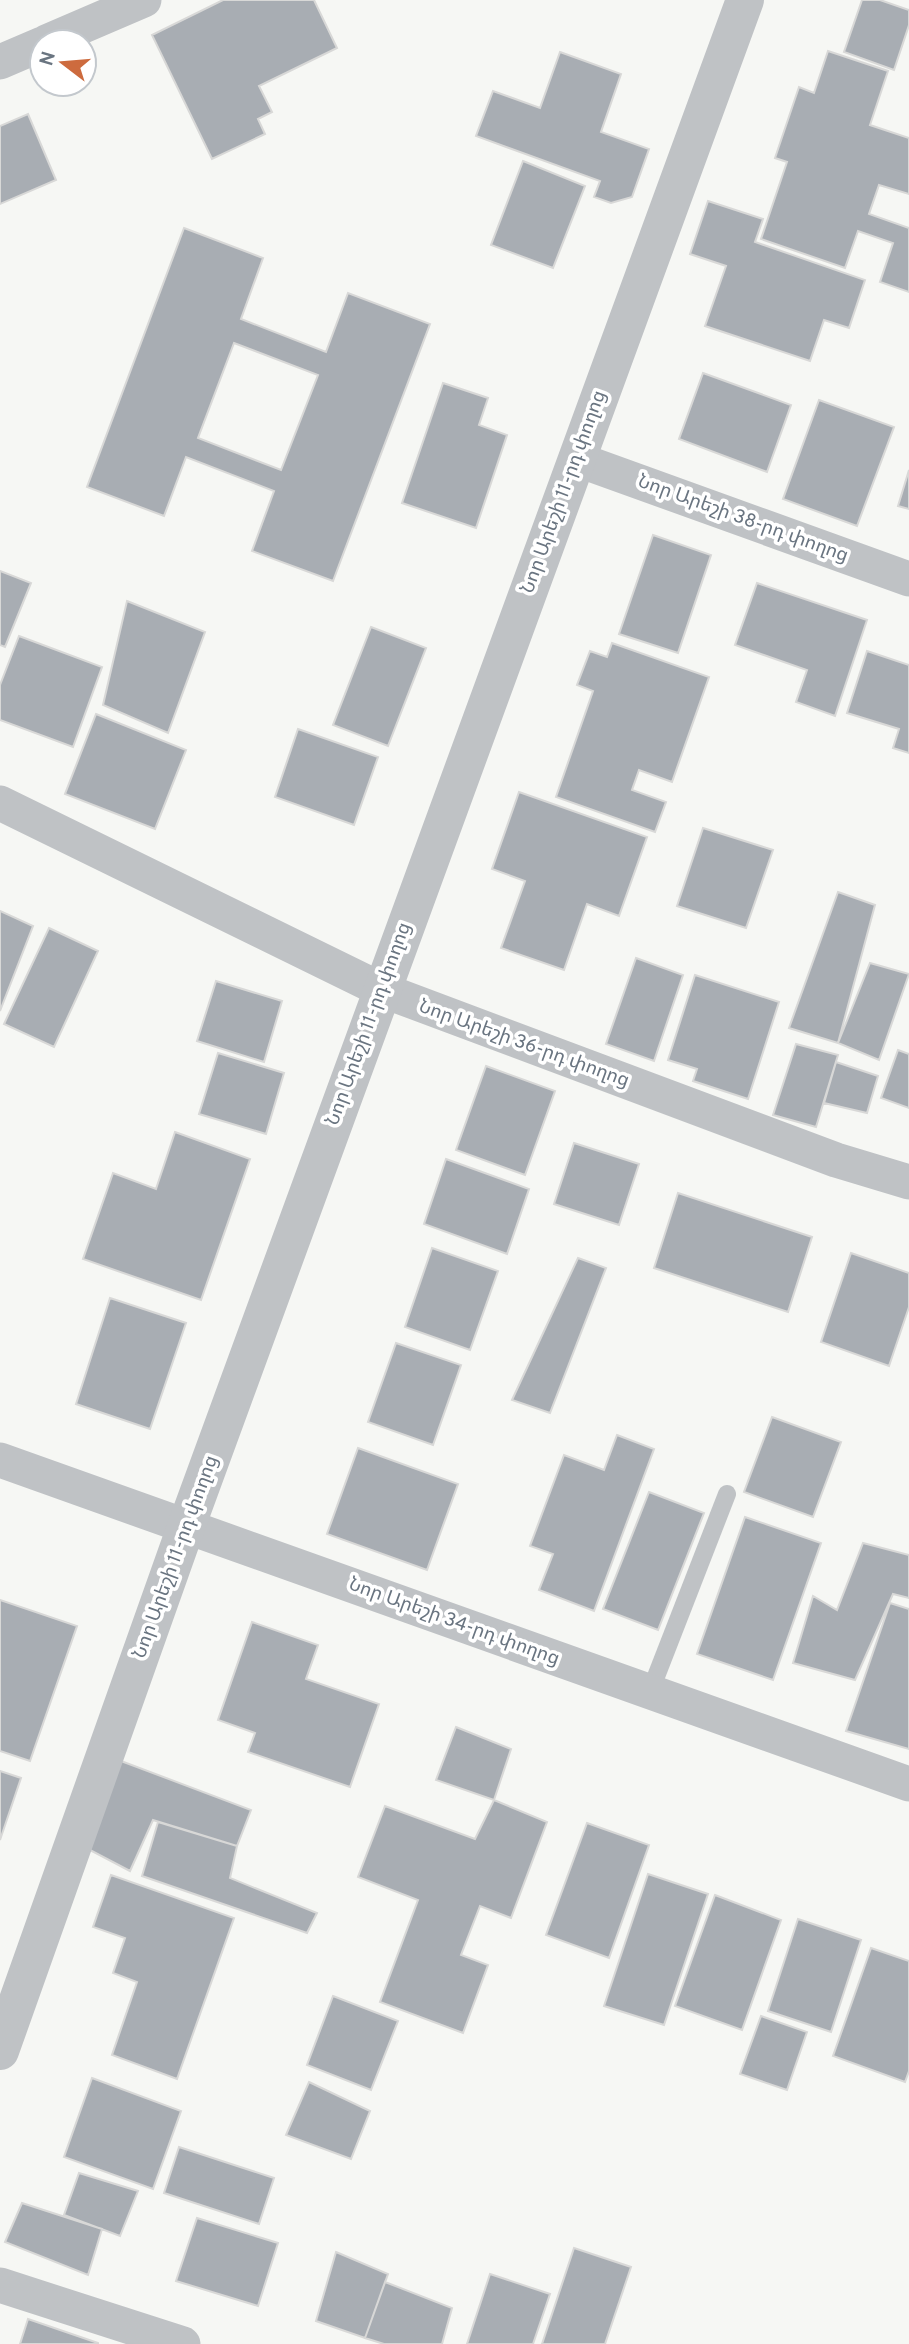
<svg xmlns="http://www.w3.org/2000/svg" width="909" height="2344" font-family="Overpass,'Noto Sans Armenian',sans-serif">
<rect width="100%" height="100%" fill="#f6f7f4"/>
<path fill="#a8adb3" stroke="#d8d8d7" stroke-width="2" fill-rule="evenodd" d="M 223,0 L 314,0 L 337,48 L 259,86 L 272,112 L 258,119 L 265,134 L 212,159 L 152,35 Z
M 862,0 L 880,0 L 909,10 L 909,25 L 894,70 L 844,52 Z
M 828,51 L 888,71 L 870,125 L 909,138 L 909,194 L 879,185 L 869,214 L 909,228 L 909,292 L 880,282 L 893,243 L 858,231 L 845,268 L 761,239 L 787,162 L 775,158 L 799,87 L 814,93 Z
M 560,52 L 621,74 L 601,132 L 649,149 L 632,197 L 611,203 L 594,197 L 600,181 L 476,136 L 493,91 L 540,108 Z
M 28,114 L 56,180 L 0,204 L 0,126 Z
M 523,161 L 585,186 L 553,268 L 491,245 Z
M 708,201 L 763,219 L 755,242 L 865,280 L 849,328 L 824,320 L 810,361 L 705,326 L 726,266 L 690,254 Z
M 184,228 L 263,258 L 241,319 L 326,352 L 348,293 L 430,324 L 333,581 L 252,551 L 274,491 L 186,457 L 164,516 L 87,487 ZM 234,343 L 318,375 L 281,470 L 198,438 Z
M 703,373 L 791,405 L 767,472 L 679,439 Z
M 443,383 L 488,398 L 479,425 L 507,435 L 476,528 L 402,503 Z
M 819,400 L 894,427 L 857,526 L 783,499 Z
M 909,470 L 909,509 L 898,506 Z
M 653,535 L 711,555 L 678,653 L 619,634 Z
M 0,571 L 31,583 L 5,647 L 0,645 Z
M 757,583 L 867,620 L 835,716 L 796,702 L 807,670 L 735,645 Z
M 127,601 L 205,632 L 168,733 L 103,705 Z
M 371,627 L 426,648 L 388,746 L 333,725 Z
M 19,636 L 102,667 L 73,747 L 0,720 L 0,685 Z
M 612,643 L 709,677 L 672,782 L 639,770 L 632,790 L 666,802 L 655,832 L 556,797 L 593,691 L 577,685 L 590,651 L 607,657 Z
M 867,651 L 909,665 L 909,753 L 893,748 L 899,729 L 847,713 Z
M 96,714 L 186,750 L 155,829 L 65,794 Z
M 298,729 L 378,757 L 354,825 L 275,797 Z
M 519,792 L 647,837 L 619,916 L 587,904 L 564,970 L 501,948 L 525,881 L 492,869 Z
M 703,828 L 773,850 L 746,928 L 677,906 Z
M 838,892 L 875,905 L 838,1043 L 789,1028 Z
M 0,911 L 33,926 L 0,1011 Z
M 49,928 L 98,951 L 54,1047 L 4,1024 Z
M 636,958 L 683,975 L 654,1061 L 606,1044 Z
M 870,963 L 909,974 L 879,1060 L 838,1043 Z
M 695,975 L 779,1002 L 748,1099 L 693,1081 L 697,1069 L 668,1060 Z
M 216,981 L 282,1001 L 264,1062 L 197,1041 Z
M 796,1044 L 838,1055 L 816,1127 L 773,1115 Z
M 898,1050 L 909,1054 L 909,1108 L 881,1098 Z
M 218,1053 L 284,1073 L 266,1134 L 199,1114 Z
M 836,1062 L 878,1076 L 867,1113 L 824,1103 Z
M 486,1066 L 555,1091 L 525,1175 L 456,1150 Z
M 175,1132 L 250,1159 L 201,1300 L 83,1259 L 113,1173 L 156,1189 Z
M 574,1143 L 639,1164 L 619,1225 L 554,1204 Z
M 446,1159 L 529,1189 L 507,1254 L 424,1224 Z
M 678,1193 L 812,1237 L 788,1312 L 654,1268 Z
M 432,1248 L 498,1271 L 470,1350 L 405,1327 Z
M 851,1253 L 909,1273 L 909,1307 L 889,1366 L 821,1342 Z
M 578,1258 L 606,1268 L 550,1413 L 512,1400 Z
M 110,1298 L 186,1323 L 150,1429 L 76,1404 Z
M 396,1343 L 461,1365 L 433,1445 L 368,1422 Z
M 772,1417 L 841,1442 L 813,1517 L 744,1492 Z
M 617,1435 L 654,1449 L 594,1611 L 539,1590 L 553,1554 L 530,1546 L 564,1455 L 604,1470 Z
M 358,1448 L 458,1484 L 427,1570 L 327,1534 Z
M 649,1492 L 704,1513 L 658,1630 L 603,1609 Z
M 745,1517 L 821,1543 L 773,1680 L 697,1654 Z
M 863,1543 L 909,1555 L 909,1598 L 893,1594 L 855,1680 L 793,1663 L 813,1596 L 837,1610 Z
M 0,1600 L 77,1626 L 30,1761 L 0,1751 Z
M 890,1603 L 909,1609 L 909,1749 L 846,1731 Z
M 252,1622 L 318,1645 L 306,1679 L 379,1704 L 350,1787 L 248,1752 L 255,1733 L 218,1720 Z
M 456,1727 L 511,1749 L 494,1800 L 436,1780 Z
M 121,1761 L 251,1810 L 237,1846 L 153,1820 L 130,1871 L 88,1849 Z
M 0,1771 L 21,1778 L 0,1840 Z
M 494,1800 L 547,1822 L 511,1918 L 480,1906 L 461,1955 L 488,1965 L 463,2033 L 380,2002 L 418,1900 L 358,1877 L 385,1806 L 475,1839 Z
M 158,1822 L 237,1846 L 230,1878 L 317,1913 L 307,1933 L 142,1876 Z
M 587,1823 L 649,1845 L 609,1958 L 546,1935 Z
M 648,1874 L 708,1894 L 664,2025 L 604,2006 Z
M 111,1875 L 234,1918 L 177,2079 L 112,2055 L 137,1982 L 113,1973 L 125,1938 L 93,1927 Z
M 715,1895 L 781,1920 L 742,2030 L 675,2006 Z
M 798,1919 L 861,1940 L 831,2032 L 768,2011 Z
M 871,1948 L 909,1961 L 909,2071 L 905,2082 L 833,2056 Z
M 333,1996 L 398,2021 L 371,2090 L 307,2065 Z
M 761,2016 L 807,2032 L 787,2090 L 740,2074 Z
M 92,2078 L 181,2111 L 153,2189 L 64,2157 Z
M 309,2082 L 370,2111 L 351,2159 L 286,2135 Z
M 179,2147 L 274,2178 L 259,2224 L 164,2193 Z
M 79,2173 L 138,2191 L 120,2236 L 64,2215 Z
M 22,2203 L 102,2229 L 88,2275 L 5,2242 Z
M 197,2218 L 278,2243 L 258,2306 L 176,2281 Z
M 574,2248 L 631,2267 L 605,2344 L 542,2344 Z
M 336,2252 L 388,2274 L 365,2338 L 316,2321 Z
M 490,2274 L 550,2294 L 533,2344 L 467,2344 Z
M 385,2282 L 452,2308 L 442,2344 L 384,2344 L 365,2338 Z
M 28,2319 L 98,2343 L 98,2344 L 20,2344 Z"/>
<g fill="none" stroke-linecap="round" stroke-linejoin="round">
<path stroke="#bfc2c5" stroke-width="18" d="M 650,1692 L 727,1494"/>
<path stroke="#bfc2c5" stroke-width="35" d="M 46,42 L 144,0
M 0,62 L 42,44
M 576,459 L 909,579
M 0,803 L 382,990 L 836,1160 L 909,1182
M 0,1460 L 909,1784
M 0,2285 L 183,2344"/>
<path stroke="#bfc2c5" stroke-width="38" d="M 0,2051 L 186,1527 L 745,0"/>
</g>
<g text-anchor="middle" dominant-baseline="central" stroke-width="7" stroke-linejoin="round" paint-order="stroke">
<g font-size="19" fill="#6a7581" stroke="#fff">
<text transform="translate(564 492) rotate(-70)">Նոր Արեշի 11-րդ փողոց</text>
<text transform="translate(743 519) rotate(20)">Նոր Արեշի 38-րդ փողոց</text>
<text transform="translate(369 1024) rotate(-70)">Նոր Արեշի 11-րդ փողոց</text>
<text transform="translate(524 1044) rotate(20)">Նոր Արեշի 36-րդ փողոց</text>
<text transform="translate(176 1557) rotate(-70)">Նոր Արեշի 11-րդ փողոց</text>
<text transform="translate(454 1622) rotate(20)">Նոր Արեշի 34-րդ փողոց</text>
</g>
</g>
<g transform="translate(63 63) rotate(286)"><circle r="33" fill="#ffffff" stroke="#c3c8cd" stroke-width="2"/>
<path d="M0-5L12 26L0 18L-12 26Z" fill="#cd6b3e"/>
<text y="-10" font-size="19" font-weight="bold" text-anchor="middle" fill="#6a7581">N</text>
</g>
</svg>
